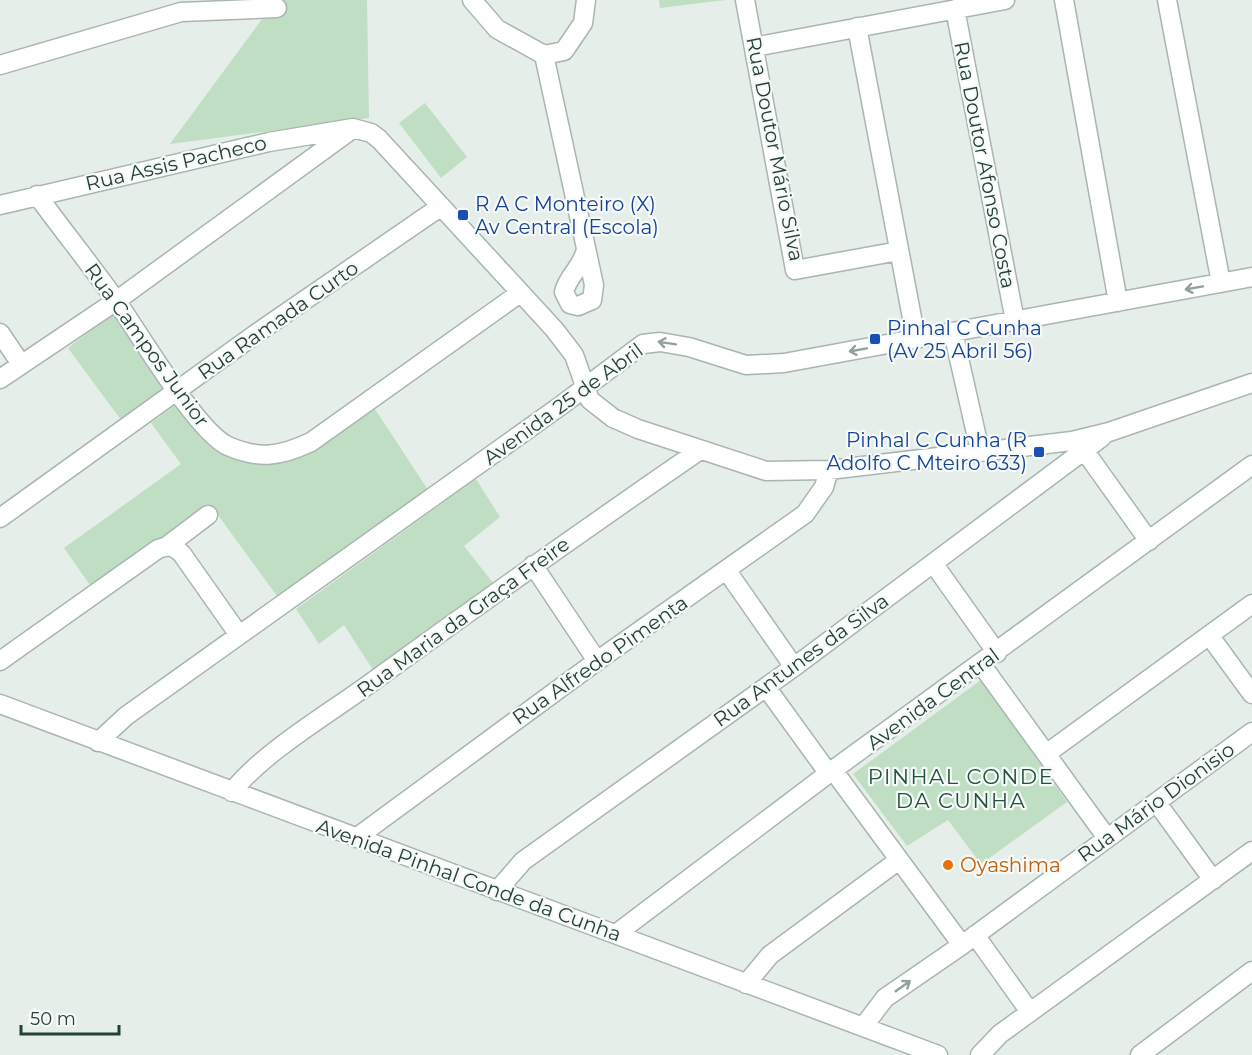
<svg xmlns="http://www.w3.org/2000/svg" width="1252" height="1055" font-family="Montserrat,sans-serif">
<rect width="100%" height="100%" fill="#e6eee9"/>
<path fill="#c0dec4" d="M 276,0 L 367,0 L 369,118 L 170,144 Z
M 659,0 L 726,0 L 660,8 Z
M 425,103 L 467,157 L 441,178 L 399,123 Z
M 114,312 L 169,387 L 121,420 L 68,348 Z
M 177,404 L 215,450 L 256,463 L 302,457 L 375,409 L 428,490 L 277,596 L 210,504 L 92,588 L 64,548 L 181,464 L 151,423 Z
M 476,479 L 500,517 L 464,546 L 494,584 L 373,670 L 344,625 L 319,644 L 296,609 Z
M 981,680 L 1067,802 L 981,864 L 948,820 L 907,846 L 853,774 Z"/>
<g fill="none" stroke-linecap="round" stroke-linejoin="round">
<g stroke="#a8b6af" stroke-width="21">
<path id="minor" d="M 472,0 L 497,29 L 544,55 L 594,285 L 592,300 L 578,306 L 570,304 L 564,292 C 568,275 583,267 586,249
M 745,0 L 795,270 L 899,251
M 1064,0 L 1118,302
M 1167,0 L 1221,283
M 955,9 L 1015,321
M 857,27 L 916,339
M 754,47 L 1005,0
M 544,55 L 564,51 L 583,23 L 586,0
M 0,65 L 181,12 L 277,8
M 37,195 C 63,231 91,265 117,302 C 139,333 197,432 228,446 C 260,460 281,456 311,442 L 520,293
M 0,205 L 269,142 L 353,128 L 371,133 L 379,139 L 554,329 L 574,355 L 590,400 L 613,418 L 638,429 L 766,471 L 829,470 L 1072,441 L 1109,432 L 1252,383
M 953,332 L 980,451
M 0,333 L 21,364
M 0,379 L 116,301 L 351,130
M 1084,450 L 1149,541
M 0,518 L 257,333 L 440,207
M 167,546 L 208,515
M 933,563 L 997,653
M 533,565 L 597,661
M 727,571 L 794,667
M 1209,635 L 1252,694
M 0,661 L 158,549 C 168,545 174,546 182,554 L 239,635
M 981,664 L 1107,838
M 766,687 L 829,774
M 0,704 L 938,1055
M 98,742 L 126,716 L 563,404 L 643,344 L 660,342 L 689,347 L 746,365 L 784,363 L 1252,277
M 1046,754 L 1252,604
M 833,770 L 962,945
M 232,792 C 261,754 328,714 368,685 C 478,605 588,527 700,450
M 1157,803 L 1213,880
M 356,838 L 597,661 L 805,514 L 824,487 L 829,470
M 497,891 L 523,861 L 794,667 L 1102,437
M 616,934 L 833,770 L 1252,465
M 975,935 L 1030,1012
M 746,984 L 770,955 L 899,860
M 863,1027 L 885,998 L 962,945 L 1252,732
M 980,1055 L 1000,1034 L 1252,851
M 1140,1055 L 1252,971"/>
</g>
<use href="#minor" stroke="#fff" stroke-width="18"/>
</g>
<defs><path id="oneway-shaft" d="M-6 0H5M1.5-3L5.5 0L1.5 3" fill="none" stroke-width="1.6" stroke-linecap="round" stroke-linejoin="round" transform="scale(1.5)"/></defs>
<g stroke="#92a09a">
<use href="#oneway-shaft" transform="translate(1194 288) rotate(170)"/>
<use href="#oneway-shaft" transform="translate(667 343) rotate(-171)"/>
<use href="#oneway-shaft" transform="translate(858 350) rotate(170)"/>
<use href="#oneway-shaft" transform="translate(903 986) rotate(-35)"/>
</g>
<g fill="#1a4fb4" stroke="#f6faf8" stroke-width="2">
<rect x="457" y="209" width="12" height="12" rx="3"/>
<rect x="869" y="333" width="12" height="12" rx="3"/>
<rect x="1033" y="446" width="12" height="12" rx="3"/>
</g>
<circle fill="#e8710a" stroke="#f6faf8" stroke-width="2" cx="948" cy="865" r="6"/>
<g text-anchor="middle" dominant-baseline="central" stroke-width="4.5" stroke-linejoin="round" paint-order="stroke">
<g font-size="20" fill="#254035" stroke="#f6faf8">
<text transform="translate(775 149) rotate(79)">Rua Doutor Mário Silva</text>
<text transform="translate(176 163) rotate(-13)">Rua Assis Pacheco</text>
<text transform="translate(985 165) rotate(79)">Rua Doutor Afonso Costa</text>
<text transform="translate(278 320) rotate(-35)">Rua Ramada Curto</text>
<text transform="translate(147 345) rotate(54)">Rua Campos Junior</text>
<text transform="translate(563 404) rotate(-36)">Avenida 25 de Abril</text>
<text transform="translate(463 617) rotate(-36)">Rua Maria da Graça Freire</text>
<text transform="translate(600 660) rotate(-35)">Rua Alfredo Pimenta</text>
<text transform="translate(801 660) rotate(-36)">Rua Antunes da Silva</text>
<text transform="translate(933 699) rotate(-36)">Avenida Central</text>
<text transform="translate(1156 802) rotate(-36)">Rua Mário Dionisio</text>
<text transform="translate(469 880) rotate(20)">Avenida Pinhal Conde da Cunha</text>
</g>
<g font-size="20" fill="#164399" stroke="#f6faf8" text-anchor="start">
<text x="475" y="204">R A C Monteiro (X)<tspan x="475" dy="23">Av Central (Escola)</tspan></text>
<text x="887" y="328">Pinhal C Cunha<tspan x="887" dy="23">(Av 25 Abril 56)</tspan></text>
<text x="1027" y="440" text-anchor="end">Pinhal C Cunha (R<tspan x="1027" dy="23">Adolfo C Mteiro 633)</tspan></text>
</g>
<g font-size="20" fill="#c56008" stroke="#f6faf8" text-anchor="start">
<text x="960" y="865">Oyashima</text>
</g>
<g font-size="21" letter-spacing="1.5" fill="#22513f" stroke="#f6faf8">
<text x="961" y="776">PINHAL CONDE<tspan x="961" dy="24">DA CUNHA</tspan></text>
</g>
</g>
<path d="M21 1025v9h98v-9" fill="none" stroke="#254035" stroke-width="3"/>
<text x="30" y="1025" font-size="18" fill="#254035" stroke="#f6faf8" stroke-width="4.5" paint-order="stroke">50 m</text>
</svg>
